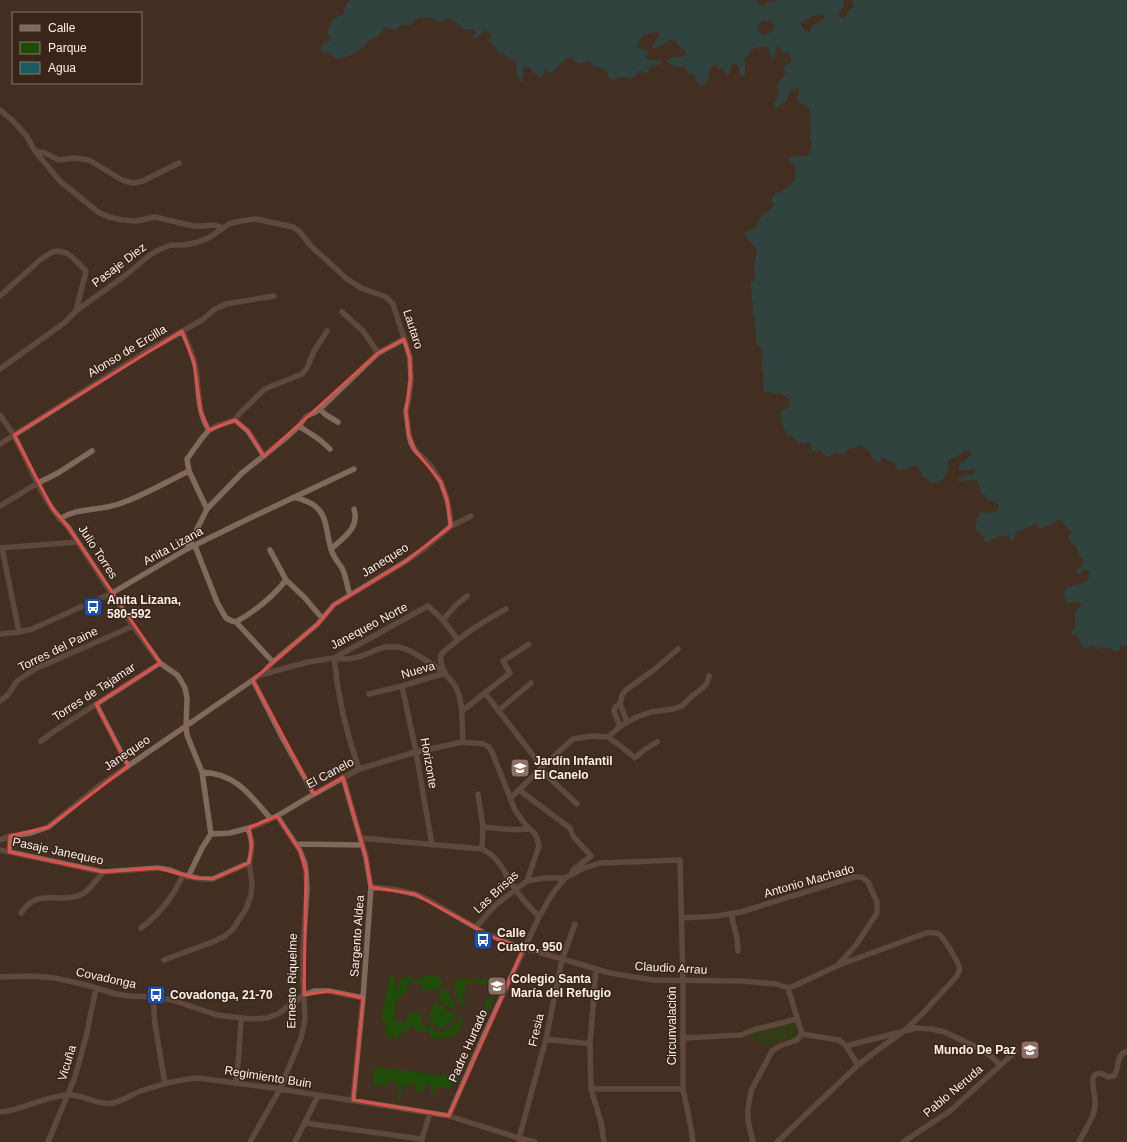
<svg xmlns="http://www.w3.org/2000/svg" width="1127" height="1142" font-family="Arial,sans-serif">
<rect width="100%" height="100%" fill="#442f23"/>
<path fill="#204c09" d="M 395,975 L 395,994 L 401,978 L 409,976 L 411,979 L 416,980 L 420,977 L 435,975 L 442,979 L 443,985 L 436,990 L 423,991 L 421,983 L 405,982 L 409,986 L 403,995 L 397,999 L 395,1006 L 395,1021 L 406,1023 L 409,1014 L 415,1011 L 419,1013 L 427,1032 L 417,1032 L 414,1030 L 415,1026 L 408,1027 L 408,1032 L 400,1033 L 398,1038 L 388,1038 L 386,1033 L 385,1022 L 381,1020 L 390,977 Z
M 456,979 L 501,979 L 498,984 C 487,987 479,982 468,982 L 466,986 L 465,992 L 463,998 L 464,1004 L 463,1008 L 454,989 Z
M 494,988 L 498,990 L 487,1012 L 484,1005 L 489,997 L 491,996 Z
M 446,989 L 458,1010 L 451,1008 L 440,1001 L 440,991 Z
M 434,1003 L 437,1003 L 448,1012 L 455,1014 L 455,1019 C 448,1022 445,1028 438,1030 L 437,1025 L 428,1020 Z
M 463,1016 C 462,1021 462,1027 459,1031 C 453,1038 438,1040 431,1038 L 427,1025 L 431,1025 L 437,1033 C 447,1034 450,1026 459,1022 L 460,1017 Z
M 793,1021 L 798,1035 L 796,1038 L 776,1043 L 770,1047 L 749,1038 L 749,1035 L 762,1030 Z
M 463,1056 L 467,1058 L 467,1064 L 462,1066 L 460,1074 L 450,1089 L 436,1087 L 435,1093 L 431,1093 L 431,1084 L 427,1085 L 420,1092 L 415,1091 L 416,1084 L 411,1085 L 405,1085 L 402,1088 L 400,1100 L 397,1100 L 399,1085 L 391,1080 L 387,1086 L 374,1085 L 373,1069 L 377,1067 L 453,1077 Z"/>
<path fill="#195b61" fill-rule="evenodd" d="M 350,0 L 757,0 L 757,1 L 758,4 L 762,6 L 771,1 L 775,2 L 775,0 L 843,0 L 843,8 L 838,13 C 839,17 841,18 844,18 L 848,14 L 849,11 L 853,8 L 854,4 L 852,3 L 853,0 L 1127,0 L 1127,645 L 1121,645 L 1119,651 L 1115,652 L 1109,647 L 1106,649 L 1099,646 L 1098,650 L 1093,645 L 1089,646 L 1088,648 L 1084,648 L 1081,644 L 1078,636 L 1072,635 L 1072,631 L 1075,627 L 1075,611 L 1082,605 L 1080,603 L 1075,601 L 1071,603 L 1066,602 L 1064,594 L 1066,588 C 1073,585 1080,585 1087,582 L 1090,573 L 1087,569 C 1083,570 1081,573 1078,575 L 1076,571 L 1081,567 C 1084,562 1082,558 1078,554 L 1078,550 L 1076,546 L 1074,545 L 1068,539 L 1069,536 L 1073,530 L 1069,530 L 1062,521 L 1057,520 C 1052,525 1047,524 1043,528 L 1039,527 L 1037,524 L 1034,523 L 1032,526 C 1026,527 1022,531 1016,532 L 1013,540 L 1011,541 L 1009,536 C 1000,536 996,536 988,542 L 985,542 L 983,536 L 976,530 C 975,523 977,518 981,512 L 990,513 L 996,511 L 999,507 C 996,501 993,500 987,500 L 985,495 L 981,495 L 978,480 C 969,478 966,482 957,481 L 960,478 L 975,473 L 973,469 L 964,471 L 959,469 L 960,463 L 965,461 L 972,453 L 969,450 C 962,451 963,453 958,456 C 952,459 951,456 947,463 L 949,469 L 945,475 L 945,477 C 941,481 936,483 930,483 L 928,479 L 922,476 L 923,472 L 920,471 L 917,466 L 910,466 L 906,471 L 904,469 L 900,471 L 896,470 L 895,462 C 890,462 887,458 881,457 L 881,463 L 873,459 L 872,460 C 871,451 868,449 861,445 L 848,450 L 843,454 L 835,453 L 828,457 L 821,451 L 815,450 L 812,452 L 811,447 L 812,445 L 807,442 L 803,444 L 798,443 L 795,438 L 786,434 L 780,416 L 782,410 L 787,408 L 790,406 L 789,399 L 780,393 L 774,394 L 770,392 L 764,392 L 763,385 L 764,377 L 761,366 L 763,354 L 760,347 L 757,344 L 756,342 L 756,331 L 754,324 L 755,319 L 752,313 C 756,302 749,299 752,289 L 749,285 C 760,275 753,277 754,265 C 755,260 758,254 756,249 C 755,247 753,246 752,244 C 750,241 749,239 746,237 L 746,232 L 755,228 C 758,223 760,217 765,213 C 769,210 772,209 775,204 L 771,202 C 771,196 775,193 780,193 C 793,181 795,185 796,167 C 793,164 791,163 788,160 L 789,157 L 808,156 L 812,146 L 810,139 L 811,125 L 809,108 L 807,106 L 798,102 L 799,89 L 795,87 C 789,91 789,98 784,103 L 782,103 L 777,108 L 774,107 L 774,103 L 778,96 L 777,89 L 779,83 L 785,74 L 784,69 L 785,66 L 790,63 L 792,58 L 788,53 L 783,52 L 780,48 L 776,47 L 775,57 L 774,59 L 771,56 L 767,47 C 763,46 757,46 753,49 C 750,51 749,55 745,57 C 744,64 747,70 744,76 L 741,75 L 739,73 L 740,67 L 737,64 L 734,64 L 731,66 L 729,74 L 727,75 L 725,73 L 724,70 L 721,68 L 718,68 L 715,64 C 704,71 714,82 700,86 L 697,83 L 694,74 C 689,75 688,73 686,68 C 681,67 677,68 673,66 C 671,65 668,62 666,60 C 672,57 677,56 684,57 L 686,50 C 685,50 681,48 681,48 C 676,43 680,41 670,40 L 658,48 L 652,47 C 654,42 658,39 660,35 L 657,32 C 646,34 643,34 637,45 L 639,48 L 647,50 L 649,52 L 645,57 L 648,60 L 659,60 L 663,64 L 651,66 L 648,72 L 644,73 L 641,70 C 636,72 636,77 631,79 C 622,75 621,77 613,80 L 609,78 L 607,72 L 601,68 L 592,66 L 591,62 L 587,61 C 582,64 580,64 574,62 L 574,59 L 568,57 L 552,72 L 549,73 L 545,69 L 542,78 L 538,77 L 537,74 L 534,73 L 532,76 L 532,70 L 527,66 L 524,66 L 522,81 L 519,81 L 517,72 L 517,62 L 508,57 L 502,52 L 499,54 L 496,47 L 490,43 L 488,40 L 491,36 L 488,32 L 484,30 L 480,34 L 477,38 L 475,39 L 473,37 L 476,33 L 474,29 L 465,30 C 459,25 454,18 446,18 L 442,22 C 437,22 435,19 430,17 L 426,18 L 420,17 L 409,25 L 400,25 L 396,30 L 393,30 L 385,27 L 377,37 L 368,41 C 364,50 345,58 336,59 L 331,54 L 322,51 L 321,48 L 322,44 L 329,41 L 330,37 L 327,32 L 332,20 L 344,14 L 344,9 ZM 821,13 L 824,16 L 824,19 L 820,22 L 813,25 L 809,33 L 806,32 L 800,24 L 801,22 C 805,21 806,20 810,18 C 813,15 817,16 821,13 ZM 769,20 L 772,21 L 774,26 L 773,31 L 763,35 L 759,32 L 756,28 L 762,21 Z"/>
<g fill="none" stroke-linecap="round" stroke-linejoin="round">
<path stroke="#81695c" stroke-width="5.5" d="M 0,110 L 12,120 L 26,135 L 35,151 L 60,181 L 98,212 L 109,217 L 122,220 L 136,221 L 155,217 L 193,226 L 203,226 L 215,225 L 222,228
M 35,151 L 45,153 L 59,160 L 74,158 L 89,160 L 122,180 L 133,183 L 143,181 L 179,163
M 0,296 L 40,260 L 52,252 L 58,251 L 67,253 L 73,258 L 86,271 L 76,311 L 64,323 L 0,369
M 76,311 L 126,275 L 151,254 L 161,249 L 171,245 L 184,245 L 198,242 L 210,237 L 229,224 L 240,221 L 256,219 L 293,227 L 300,232 L 311,246 L 347,279 L 361,288 L 386,297 L 393,304 L 410,357 L 411,379 L 409,398 L 406,411 L 409,435 L 411,443 L 415,450 L 431,466 L 441,482 L 447,499 L 449,508 L 451,526
M 342,312 L 363,331 L 378,353
M 182,331 C 188,343 193,355 196,369 C 199,390 197,412 209,430
M 320,409 L 326,415 L 338,422
M 0,415 C 5,422 10,429 14,436 C 31,466 42,503 68,527 L 133,626 L 160,663 L 177,675 L 180,679 L 185,688 L 187,698 L 186,727 L 187,735 L 202,772 L 211,834 L 202,848 L 188,877
M 235,420 L 248,431 L 264,456
M 299,426 L 320,440 L 330,449
M 0,444 L 147,351 L 202,320 L 215,309 L 226,304 L 274,296
M 293,498 C 298,497 303,500 308,502 C 329,511 325,531 331,549 C 333,557 338,562 342,568 C 346,576 347,587 350,595
M 0,506 L 38,483 L 58,473 L 92,451
M 207,509 L 189,471 L 187,459 L 202,438 L 209,430 L 219,425 L 235,420 L 240,413 L 265,389 L 302,374 L 307,368 L 314,351 L 327,331
M 59,519 C 78,507 99,511 119,504 C 143,496 166,482 189,471
M 195,546 L 217,602 L 223,613 L 226,618 L 232,621 L 236,622 L 273,662
M 0,548 L 78,542
M 2,548 L 19,632
M 187,549 L 207,509 L 242,473 L 287,437 L 299,426 L 306,416 L 314,413 L 320,409 L 378,353 L 404,339
M 331,549 C 343,538 360,528 354,509
M 270,550 L 286,580 L 304,597 L 322,618
M 443,620 L 456,605 L 467,596
M 236,622 C 255,611 272,598 286,580
M 0,634 L 19,632 L 32,629 L 112,593 L 187,549 L 248,519 L 354,469
M 334,658 C 344,660 354,659 364,655 C 372,652 379,648 387,647 C 401,645 411,651 422,658 C 465,683 461,695 463,742
M 334,658 C 338,697 346,733 359,769
M 445,673 C 443,668 439,661 441,655 C 443,651 448,648 452,645 C 469,630 486,620 506,609
M 261,675 L 273,662 L 318,624 L 334,605 L 405,562 L 424,549 L 451,526 L 471,516
M 253,680 L 283,739 L 314,794
M 402,686 L 416,752 L 432,845
M 485,693 L 542,767
M 369,694 L 402,686 L 445,673
M 0,701 L 8,695 L 17,681 L 35,669 L 133,626
M 96,704 L 128,766
M 620,704 L 615,707 L 614,711 L 620,727
M 462,711 L 510,673 L 503,661 L 529,644
M 498,711 L 531,683
M 627,722 L 620,704 L 622,695 L 626,690 L 655,669 L 678,649
M 608,737 L 622,725 L 637,717 L 651,712 L 673,709 L 682,706 L 692,696 L 704,687 L 707,683 L 709,676
M 41,741 L 56,730 L 160,663
M 540,769 L 577,804
M 202,772 C 237,774 250,795 271,819
M 343,777 L 366,857 L 371,887 L 363,998 L 353,1100
M 519,790 L 570,828 L 573,836 L 591,856 L 573,870 L 572,874
M 478,794 L 483,827 L 482,849
M 510,799 L 542,767 L 573,739 L 592,736 L 608,737 L 622,747 L 635,758 L 644,750 L 657,742
M 483,827 C 498,828 514,831 529,829
M 248,829 C 253,840 253,851 249,863
M 211,834 L 230,833 L 256,826 L 277,816 L 314,794 L 359,769 L 416,752 L 463,742 L 484,744 L 489,747 L 492,752 L 515,810 L 525,824 L 535,834 L 537,838 L 539,846 L 527,881 L 498,903 L 491,910 L 476,927
M 361,838 L 482,849 C 501,858 504,874 516,890 C 522,900 531,908 539,917
M 0,840 L 10,836 L 31,833 L 48,827 L 99,786 L 260,675 L 308,662 L 334,658 L 428,606 L 443,620 L 458,640
M 296,844 L 363,845
M 0,850 L 103,872 L 158,868 L 170,870 L 183,875 L 201,879 L 213,879 L 249,863
M 9,852 L 10,836
M 527,881 L 544,878 L 565,878
M 371,887 L 393,889 L 415,894 L 427,899 L 485,933 L 514,945 L 610,973 L 653,980 L 742,981 L 776,984 L 788,988 L 796,985 L 839,965 L 926,933 C 930,932 934,932 939,934 C 943,937 958,961 959,967 C 960,971 959,973 957,976 L 923,1013 L 904,1031 L 879,1049 L 858,1065 L 777,1142
M 21,913 C 37,886 62,906 84,893 C 91,888 97,879 103,872
M 731,914 L 737,938 L 738,951
M 682,918 L 717,916 L 741,912 L 854,877 L 862,877 L 868,882 L 877,902 L 877,913 L 856,945 L 839,964
M 141,928 C 160,914 173,897 183,875
M 164,960 L 215,941 L 225,936 L 233,929 L 246,909 L 251,895 L 252,882 L 249,863
M 596,969 L 590,1044 L 591,1089 L 601,1122 L 604,1142
M 0,977 L 32,976 L 55,978 L 86,985 L 116,994 L 129,996 L 153,997 L 172,1000 L 217,1015 L 250,1019 L 267,1018 L 278,1014 L 304,995 L 314,991 L 329,991 L 363,998
M 788,988 L 802,1034
M 153,997 L 155,1024 L 165,1084
M 802,1034 L 839,1040 L 846,1046 L 916,1028 L 931,1029 L 945,1032 L 982,1050 L 992,1057 L 1000,1065
M 683,1038 L 741,1035 L 753,1030 L 797,1019
M 546,1039 L 590,1044
M 846,1046 L 858,1065
M 236,1083 L 239,1053 L 241,1018
M 591,1089 L 683,1089
M 0,1112 C 24,1110 44,1096 68,1095 C 83,1094 99,1106 113,1103 C 123,1101 132,1094 141,1091 C 159,1085 179,1079 198,1078 L 280,1089 L 449,1116 L 519,1138 L 535,1142
M 449,1116 L 483,1038 L 539,917 L 551,896 L 565,878 L 582,869 L 600,863 L 680,860 L 683,981 L 683,1089 L 691,1128 L 693,1142
M 305,1123 L 422,1139
M 48,1142 L 75,1077 L 86,1037 L 96,988
M 250,1142 L 280,1089 L 301,1038 L 305,1020 L 303,981 L 303,948 L 307,889 L 306,872 L 305,864 L 300,851 L 277,816
M 295,1142 L 318,1096
M 421,1142 L 430,1113
M 520,1142 L 519,1138 L 546,1039 L 562,960 L 575,924
M 753,1142 L 748,1121 L 748,1109 L 751,1091 L 772,1051 L 780,1046 L 797,1040 L 802,1034
M 903,1142 L 950,1111 L 1015,1052
M 1079,1142 C 1084,1130 1095,1118 1095,1104 C 1096,1097 1090,1082 1094,1076 C 1098,1071 1103,1074 1108,1077 L 1114,1076 C 1120,1067 1115,1055 1127,1051"/>
</g>
<path d="M0 0H1127V1142H0ZM 182,331 L 194,362 L 201,412 L 209,430 L 235,420 L 248,431 L 264,456 L 378,353 L 404,339 L 410,357 L 411,379 L 406,411 L 409,435 L 415,450 L 441,482 L 447,499 L 451,526 L 405,562 L 334,605 L 318,624 L 253,680 L 314,794 L 343,777 L 366,857 L 371,887 L 415,894 L 495,938 L 524,948 L 449,1116 L 353,1100 L 363,998 L 329,991 L 304,995 L 306,872 L 300,851 L 277,816 L 249,828 L 252,844 L 249,863 L 213,879 L 195,878 L 158,868 L 103,872 L 9,852 L 10,836 L 48,827 L 128,766 L 96,704 L 160,663 L 68,527 L 52,508 L 14,435 Z" fill="#442f23" fill-opacity=".55" fill-rule="evenodd"/>
<path fill="none" stroke="#de504e" stroke-width="3" stroke-linejoin="round" d="M 182,331 L 194,362 L 201,412 L 209,430 L 235,420 L 248,431 L 264,456 L 378,353 L 404,339 L 410,357 L 411,379 L 406,411 L 409,435 L 415,450 L 441,482 L 447,499 L 451,526 L 405,562 L 334,605 L 318,624 L 253,680 L 314,794 L 343,777 L 366,857 L 371,887 L 415,894 L 495,938 L 524,948 L 449,1116 L 353,1100 L 363,998 L 329,991 L 304,995 L 306,872 L 300,851 L 277,816 L 249,828 L 252,844 L 249,863 L 213,879 L 195,878 L 158,868 L 103,872 L 9,852 L 10,836 L 48,827 L 128,766 L 96,704 L 160,663 L 68,527 L 52,508 L 14,435 Z"/>
<defs>
<g id="bus-square" transform="scale(1)"><rect x="-9" y="-9" width="18" height="18" rx="4" fill="#1a4fb4" stroke="#39251a"/><path d="M-5-6H5V4H4V6H2V4H-2V6H-4V4H-5ZM-3.5-4V0h7V-4ZM-3.5 1.2v1.5H-2V1.2ZM2 1.2v1.5H3.5V1.2Z" fill="#fff"/></g>
<g id="school-square" transform="scale(1)"><rect x="-9" y="-9" width="18" height="18" rx="4" fill="#8d6e63" stroke="#39251a"/><path d="M0-5L7-2L0 1L-7-2ZM-4 1L0 2.5L4 1V4Q0 6-4 4Z" fill="#fff"/></g>
</defs>
<g fill-rule="evenodd">
<use href="#bus-square" x="93" y="607"/>
<use href="#school-square" x="520" y="768"/>
<use href="#bus-square" x="483" y="940"/>
<use href="#school-square" x="497" y="986"/>
<use href="#bus-square" x="156" y="995"/>
<use href="#school-square" x="1030" y="1050"/>
</g>
<g text-anchor="middle" dominant-baseline="central" stroke-width="3" stroke-linejoin="round" paint-order="stroke">
<g font-size="12" fill="#fef0e8" stroke="#39251a">
<text transform="translate(119 265) rotate(-37)">Pasaje Diez</text>
<text transform="translate(413 329) rotate(72)">Lautaro</text>
<text transform="translate(127 351) rotate(-31)">Alonso de Ercilla</text>
<text transform="translate(173 546) rotate(-29)">Anita Lizana</text>
<text transform="translate(98 552) rotate(57)">Julio Torres</text>
<text transform="translate(385 560) rotate(-32)">Janequeo</text>
<text transform="translate(369 626) rotate(-28)">Janequeo Norte</text>
<text transform="translate(58 649) rotate(-26)">Torres del Paine</text>
<text transform="translate(418 670) rotate(-16)">Nueva</text>
<text transform="translate(94 692) rotate(-33)">Torres de Tajamar</text>
<text transform="translate(127 753) rotate(-34)">Janequeo</text>
<text transform="translate(429 763) rotate(80)">Horizonte</text>
<text transform="translate(330 773) rotate(-28)">El Canelo</text>
<text transform="translate(58 851) rotate(12)">Pasaje Janequeo</text>
<text transform="translate(809 881) rotate(-16)">Antonio Machado</text>
<text transform="translate(496 892) rotate(-43)">Las Brisas</text>
<text transform="translate(357 936) rotate(-86)">Sargento Aldea</text>
<text transform="translate(671 968) rotate(3)">Claudio Arrau</text>
<text transform="translate(106 978) rotate(12)">Covadonga</text>
<text transform="translate(292 981) rotate(-89)">Ernesto Riquelme</text>
<text transform="translate(672 1026) rotate(-90)">Circunvalación</text>
<text transform="translate(536 1030) rotate(-77)">Fresia</text>
<text transform="translate(468 1046) rotate(-66)">Padre Hurtado</text>
<text transform="translate(67 1063) rotate(-73)">Vicuña</text>
<text transform="translate(268 1077) rotate(9)">Regimiento Buin</text>
<text transform="translate(953 1091) rotate(-40)">Pablo Neruda</text>
</g>
<g font-size="12" font-weight="bold" fill="#fef0e8" stroke="#39251a" text-anchor="start">
<text x="107" y="600">Anita Lizana,<tspan x="107" dy="14">580-592</tspan></text>
<text x="534" y="761">Jardín Infantil<tspan x="534" dy="14">El Canelo</tspan></text>
<text x="497" y="933">Calle<tspan x="497" dy="14">Cuatro, 950</tspan></text>
<text x="511" y="979">Colegio Santa<tspan x="511" dy="14">María del Refugio</tspan></text>
<text x="170" y="995">Covadonga, 21-70</text>
<text x="1016" y="1050" text-anchor="end">Mundo De Paz</text>
</g>
</g>
<rect x="12" y="12" width="130" height="72" fill="#39251a" stroke="#88766c"/>
<rect x="20" y="25" width="20" height="6" fill="#81695c" stroke="#88766c"/>
<text x="48" y="32" font-size="12" fill="#fef0e8">Calle</text>
<rect x="20" y="42" width="20" height="12" fill="#204c09" stroke="#88766c"/>
<text x="48" y="52" font-size="12" fill="#fef0e8">Parque</text>
<rect x="20" y="62" width="20" height="12" fill="#195b61" stroke="#88766c"/>
<text x="48" y="72" font-size="12" fill="#fef0e8">Agua</text>
</svg>
